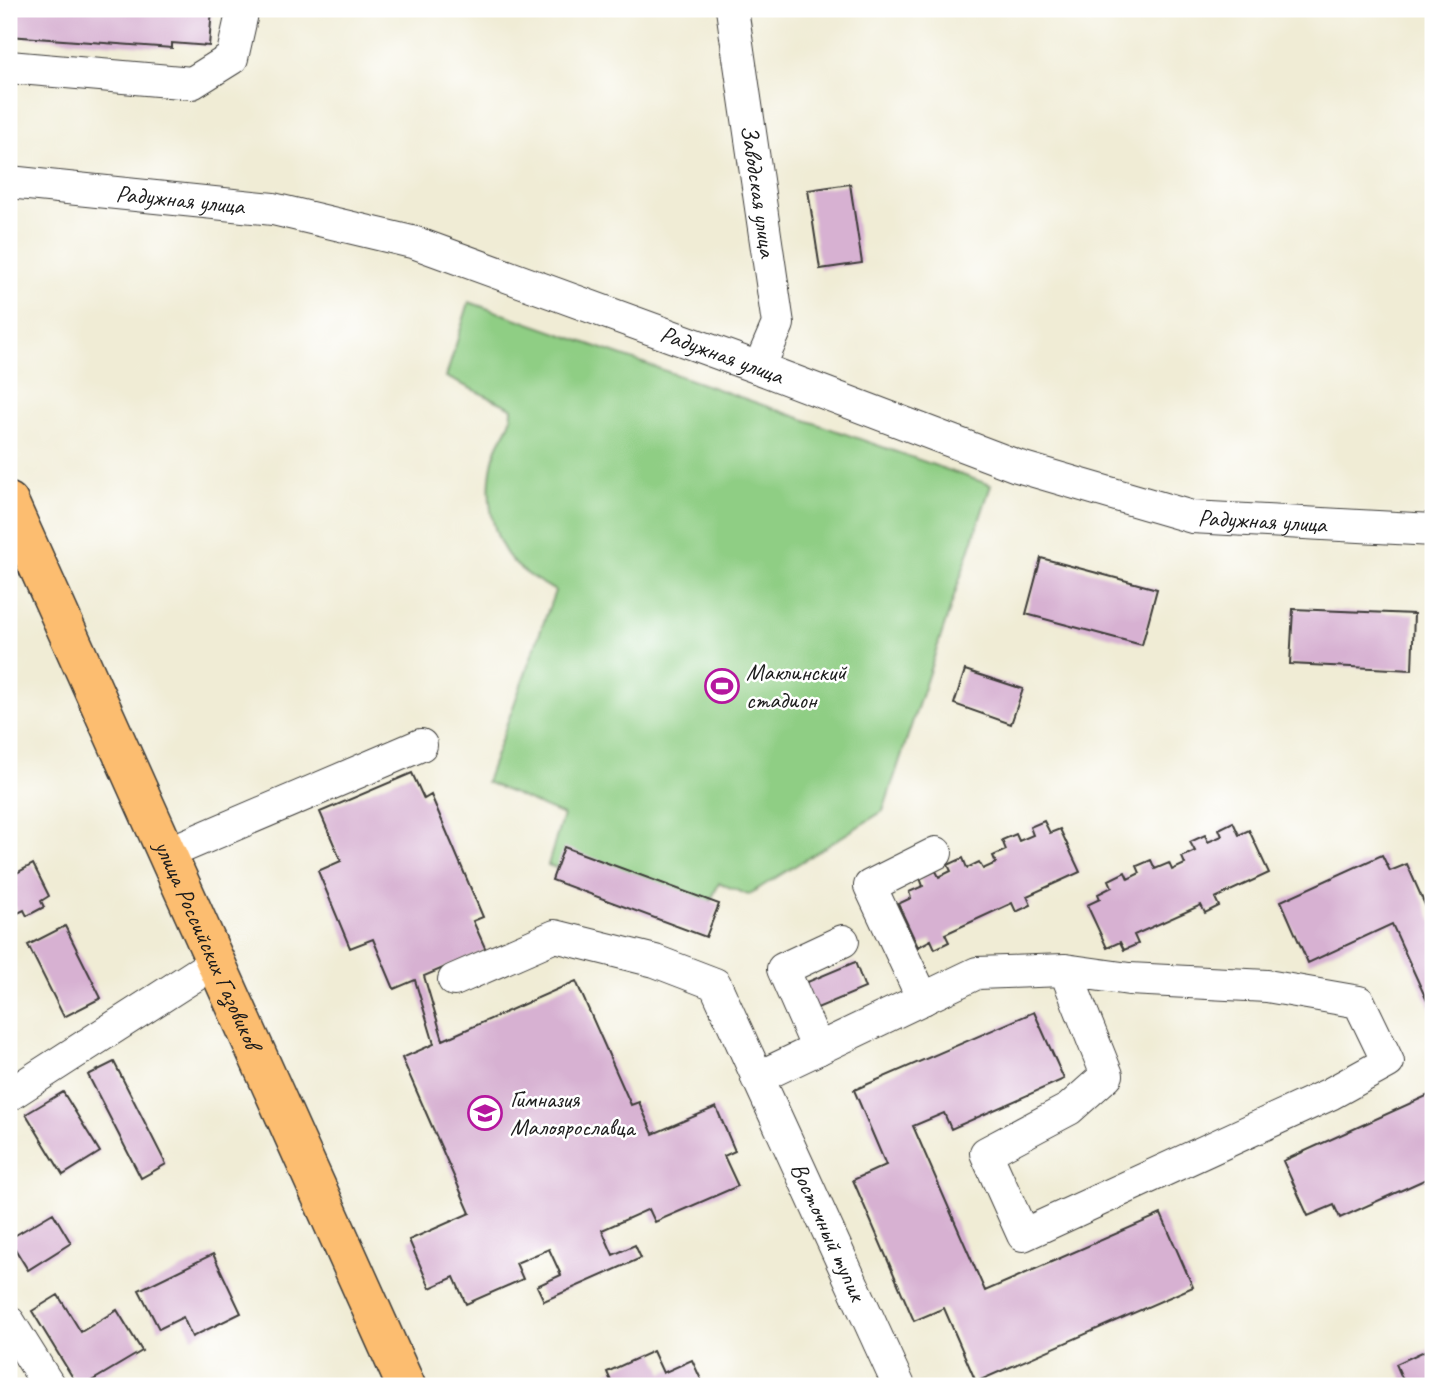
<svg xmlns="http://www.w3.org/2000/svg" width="1442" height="1395" font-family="Caveat,sans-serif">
<rect width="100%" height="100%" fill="#fff"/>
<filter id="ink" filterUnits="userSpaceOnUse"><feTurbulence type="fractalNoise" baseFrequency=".0143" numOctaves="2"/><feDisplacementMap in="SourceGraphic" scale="14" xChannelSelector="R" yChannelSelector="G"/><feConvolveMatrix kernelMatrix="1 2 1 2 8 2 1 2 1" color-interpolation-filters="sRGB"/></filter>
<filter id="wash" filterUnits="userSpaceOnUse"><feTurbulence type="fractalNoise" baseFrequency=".00686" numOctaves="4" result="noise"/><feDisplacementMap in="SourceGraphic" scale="28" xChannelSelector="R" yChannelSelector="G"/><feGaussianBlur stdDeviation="1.57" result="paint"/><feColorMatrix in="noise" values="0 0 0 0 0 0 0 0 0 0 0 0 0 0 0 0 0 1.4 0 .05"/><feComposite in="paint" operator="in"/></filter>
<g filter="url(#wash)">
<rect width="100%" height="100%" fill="#f0ecd5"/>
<path fill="#8fce84" stroke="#567550" stroke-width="2" d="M 469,302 L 991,485 L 883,811 L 748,895 L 719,883 L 703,917 L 548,865 L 563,815 L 486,782 L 555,591 C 544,584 532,578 522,570 C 489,545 482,485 497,448 C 503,433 513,425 512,408 L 446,377 Z"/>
<g id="blocks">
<path fill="#d7b1d2" d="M 9,9 L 212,9 L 209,46 L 172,43 L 172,48 L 9,36 Z
M 850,184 L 862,263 L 820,269 L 808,190 Z
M 1041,558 L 1157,589 L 1142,645 L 1026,614 Z
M 1293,609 L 1414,614 L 1412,670 L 1290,664 Z
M 965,670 L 1023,689 L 1011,724 L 954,704 Z
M 412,773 L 424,799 L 431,795 L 483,917 L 473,921 L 486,950 L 424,976 L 443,1040 L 576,981 L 631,1105 L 639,1102 L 653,1134 L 716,1107 L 735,1151 L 724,1156 L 738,1186 L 655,1222 L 649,1209 L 602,1230 L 613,1255 L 635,1245 L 641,1258 L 544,1301 L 537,1286 L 561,1275 L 549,1249 L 516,1263 L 523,1279 L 466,1304 L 454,1277 L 430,1288 L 409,1240 L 470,1213 L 402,1058 L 434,1044 L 415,980 L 394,989 L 373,939 L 350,948 L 318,871 L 341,861 L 320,812 Z
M 1044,821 L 1050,833 L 1060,829 L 1080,872 L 1027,896 L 1031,905 L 1016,912 L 1012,903 L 945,934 L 949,942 L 935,949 L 931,940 L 918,947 L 898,904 L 911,898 L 909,892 L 923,886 L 920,878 L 936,871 L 939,877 L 951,871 L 948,865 L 963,858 L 967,868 L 979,862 L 983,869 L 996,863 L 993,856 L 1006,850 L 1002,840 L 1016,834 L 1019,841 L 1033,835 L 1030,827 Z
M 1233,822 L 1239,835 L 1249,830 L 1269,873 L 1215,898 L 1219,906 L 1205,913 L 1201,905 L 1134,935 L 1138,944 L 1124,950 L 1120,942 L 1107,948 L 1087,905 L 1100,899 L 1098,894 L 1112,887 L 1109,880 L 1125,872 L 1128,879 L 1140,873 L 1137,866 L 1151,860 L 1155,869 L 1169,863 L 1172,870 L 1185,864 L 1182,857 L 1195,851 L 1190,842 L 1205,835 L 1208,842 L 1222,836 L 1219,829 Z
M 564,847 L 719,904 L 706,937 L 552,880 Z
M 1382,855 L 1390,871 L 1407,864 L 1433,923 L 1433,1014 L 1392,924 L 1308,963 L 1281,901 Z
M 33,864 L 49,896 L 41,901 L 44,907 L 27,916 L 24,910 L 18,913 L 9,896 L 9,877 Z
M 65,926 L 101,998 L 64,1017 L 28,945 Z
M 855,962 L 865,988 L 815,1009 L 805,983 Z
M 1034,1012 L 1064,1079 L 951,1129 L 944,1113 L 913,1126 L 985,1291 L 1161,1214 L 1193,1287 L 976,1382 L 944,1308 L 914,1321 L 853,1180 L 886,1165 L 854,1090 Z
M 114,1062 L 166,1164 L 141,1178 L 88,1075 Z
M 63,1092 L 100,1152 L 63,1175 L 26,1114 Z
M 1433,1093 L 1433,1176 L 1340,1218 L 1334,1205 L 1308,1216 L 1283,1161 Z
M 53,1213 L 71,1243 L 28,1270 L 9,1239 Z
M 213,1254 L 241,1313 L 192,1337 L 183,1317 L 159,1329 L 139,1290 Z
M 58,1295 L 81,1332 L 117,1310 L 142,1351 L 83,1386 L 78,1386 L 32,1311 Z
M 1433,1347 L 1433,1386 L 1390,1386 L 1403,1380 L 1396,1364 Z
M 653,1351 L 663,1373 L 692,1360 L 704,1386 L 613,1386 L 607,1372 Z"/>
</g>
</g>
<g filter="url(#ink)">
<use href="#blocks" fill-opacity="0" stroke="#3c3b38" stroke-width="2"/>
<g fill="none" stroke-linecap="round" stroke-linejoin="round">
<g stroke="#3c3b38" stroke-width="34">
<g id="minor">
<path id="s1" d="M 732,9 L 778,324 L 759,368"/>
<path d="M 9,67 L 192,83 L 232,58 L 243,9"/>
<path id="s2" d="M 9,182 L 273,209 L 416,243 L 759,368 L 1017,466 L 1192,517 L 1433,530"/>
<path d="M 168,853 L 421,745"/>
<path id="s3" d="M 454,980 L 555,936 L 655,961 L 715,984 L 899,1386"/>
<path d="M 923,999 L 870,886 L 936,853"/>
<path d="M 818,1049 L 783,969 L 843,941"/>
<path d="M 757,1078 L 977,973 L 1065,970 L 1129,979 L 1267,986 L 1359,1002 L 1388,1062 L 1330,1094 L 1023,1235 L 986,1153 L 1069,1109 L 1107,1075 L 1065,970"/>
<path d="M 9,1095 L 217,961"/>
<path d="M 9,1322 L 49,1386"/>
</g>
</g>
<g stroke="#3c3b38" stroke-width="41">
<g id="major">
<path id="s4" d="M 9,502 L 406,1386"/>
</g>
</g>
<use href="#minor" stroke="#fff" stroke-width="32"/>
<use href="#major" stroke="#fcbd6f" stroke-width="38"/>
</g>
</g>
<defs>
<g id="stadium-ring" transform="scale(1.75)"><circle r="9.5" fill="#fff" stroke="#b5179e" stroke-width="1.5"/><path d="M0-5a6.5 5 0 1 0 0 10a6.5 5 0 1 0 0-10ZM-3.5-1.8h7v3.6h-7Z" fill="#b5179e"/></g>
<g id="school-ring" transform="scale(1.75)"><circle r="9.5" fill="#fff" stroke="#b5179e" stroke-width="1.5"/><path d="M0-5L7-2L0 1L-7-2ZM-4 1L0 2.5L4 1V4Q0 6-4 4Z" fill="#b5179e"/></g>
</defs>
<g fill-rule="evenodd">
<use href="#stadium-ring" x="722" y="686"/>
<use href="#school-ring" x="485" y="1113"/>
</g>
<g text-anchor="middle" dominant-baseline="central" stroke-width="5" stroke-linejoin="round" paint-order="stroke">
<g font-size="24" fill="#1c1c1c" stroke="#fff">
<text stroke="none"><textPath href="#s1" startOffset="184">Заводская улица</textPath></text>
<text stroke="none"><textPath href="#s2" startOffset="172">Радужная улица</textPath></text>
<text stroke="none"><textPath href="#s2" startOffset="738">Радужная улица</textPath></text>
<text stroke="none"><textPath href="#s2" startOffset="1306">Радужная улица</textPath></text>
<text stroke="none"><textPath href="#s4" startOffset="485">улица Российских Газовиков</textPath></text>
<text stroke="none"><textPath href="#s3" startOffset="550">Восточный тупик</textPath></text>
</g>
<g font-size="24" fill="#1c1c1c" stroke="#fff" text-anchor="start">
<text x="746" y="672">Маклинский<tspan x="746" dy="28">стадион</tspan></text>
<text x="510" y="1099">Гимназия<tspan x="510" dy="28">Малоярославца</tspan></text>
</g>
</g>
<rect width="1442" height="1395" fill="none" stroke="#fff" stroke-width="35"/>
</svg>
